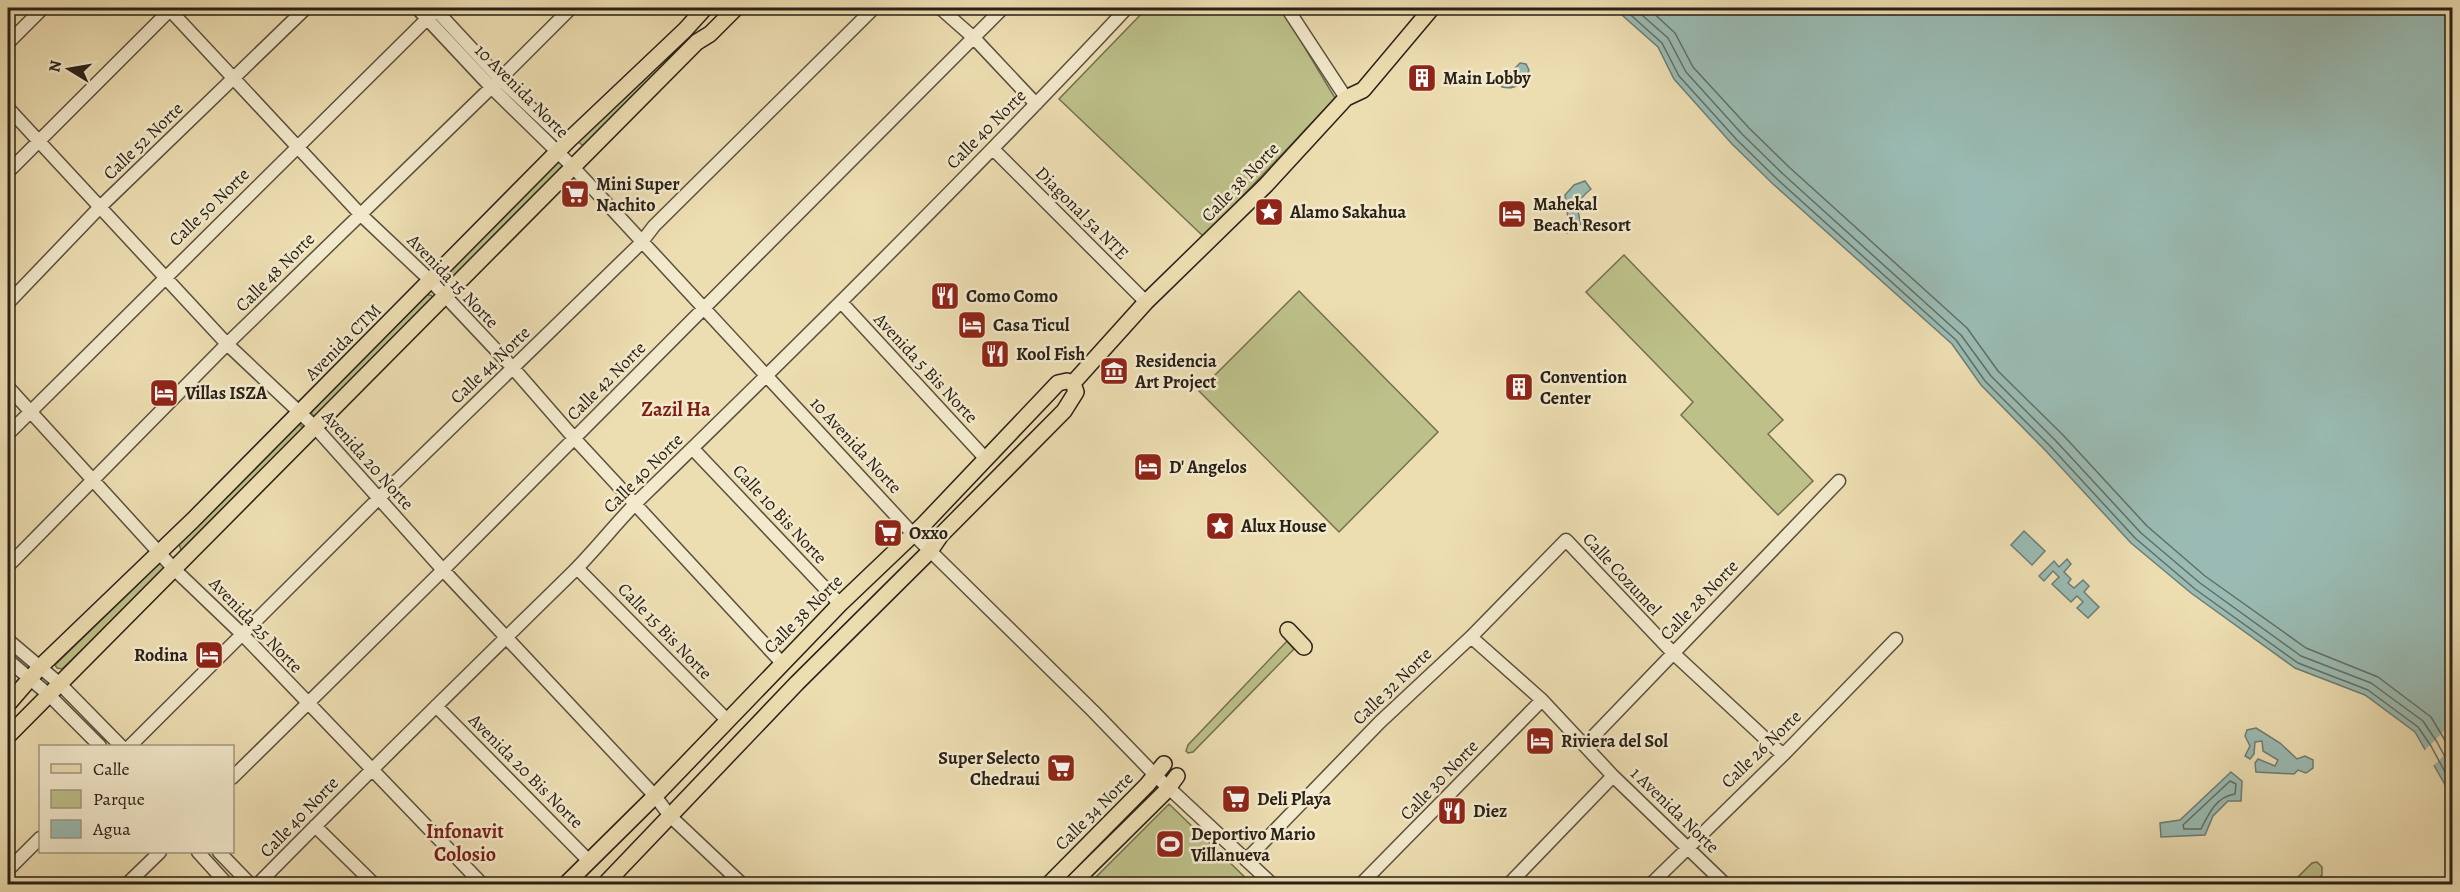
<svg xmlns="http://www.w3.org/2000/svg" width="2460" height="892" font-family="Alegreya,serif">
<rect width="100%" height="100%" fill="#eddeb2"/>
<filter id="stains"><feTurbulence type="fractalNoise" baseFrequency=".00333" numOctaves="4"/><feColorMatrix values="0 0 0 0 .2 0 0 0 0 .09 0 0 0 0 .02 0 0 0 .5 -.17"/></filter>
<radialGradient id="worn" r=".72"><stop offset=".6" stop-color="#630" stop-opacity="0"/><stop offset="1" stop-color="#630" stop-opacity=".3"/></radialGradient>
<path fill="#bdc089" stroke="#737050" stroke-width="1.5" d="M 1147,8 L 1281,8 L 1335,98 L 1204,237 L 1059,99 Z
M 686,39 L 688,43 L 584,146 L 578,142 Z
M 557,163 L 561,163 L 564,167 L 447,285 L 444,286 L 442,282 L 443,277 Z
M 1624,255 L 1783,420 L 1768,434 L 1813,481 L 1778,515 L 1681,415 L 1693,402 L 1586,292 Z
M 1299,291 L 1438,432 L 1339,532 L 1199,391 Z
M 427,295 L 431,295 L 433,298 L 318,416 L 314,416 L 311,413 L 313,410 Z
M 299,424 L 303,428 L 301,432 L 185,550 L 181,550 L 179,544 Z
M 164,562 L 166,569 L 62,669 L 57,668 L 55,665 L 160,563 Z
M 1287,641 L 1294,649 L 1193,752 L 1188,753 L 1186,751 L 1188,745 Z
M 1169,804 L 1252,884 L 1089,884 Z
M 2317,862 L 2322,867 L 2322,875 L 2312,884 L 2291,884 L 2312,863 Z"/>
<path fill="#9abbb3" stroke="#6d7d75" stroke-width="1.5" d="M 1614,8 L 2452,8 L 2452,797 L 2415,732 L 2365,695 L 2295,668 L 2191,593 L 2131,543 L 2046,451 L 1981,385 L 1952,344 L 1773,184 L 1732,144 L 1674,79 L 1658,47 Z
M 1520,63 L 1526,64 L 1529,70 C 1526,83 1515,90 1502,87 L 1500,84 Z
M 1585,181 L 1591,189 C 1576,201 1576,207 1581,224 L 1567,233 L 1561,229 L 1568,219 L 1565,195 L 1574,185 Z
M 2024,531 L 2045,551 L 2032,565 L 2011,545 Z
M 2067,559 L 2071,564 L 2064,572 L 2071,579 L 2068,583 L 2074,588 L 2083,580 L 2089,586 L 2084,592 L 2099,607 L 2088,618 L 2077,608 L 2083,602 L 2077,596 L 2071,602 L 2052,584 L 2059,577 L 2053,571 L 2044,581 L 2039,576 L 2054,561 L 2059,567 Z
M 2256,728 L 2280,743 L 2297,759 L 2305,756 L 2313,760 L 2313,768 L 2306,773 L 2298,770 L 2294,774 L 2256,772 L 2255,763 L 2258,759 L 2275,766 L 2278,760 L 2263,751 L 2262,741 L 2255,742 L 2254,754 L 2250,759 L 2245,756 L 2250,746 L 2245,736 L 2247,730 Z
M 2231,772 L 2242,781 L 2241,801 L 2228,801 L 2213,816 L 2205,835 L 2161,837 L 2160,823 L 2180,820 Z"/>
<path fill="#eddeb2" d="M 2452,723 L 2452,748 L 2432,767 L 2424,751 Z"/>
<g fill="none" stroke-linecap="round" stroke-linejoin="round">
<path stroke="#626e65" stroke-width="1.5" d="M 1623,8 L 1662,43 L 1679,76 L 1737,140 L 1777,179 L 1956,340 L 1985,381 L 2051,447 L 2135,538 L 2195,589 L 2298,663 L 2368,690 L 2418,727 L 2431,746 L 2452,785
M 1634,8 L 1668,38 L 1686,72 L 1742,134 L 1783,174 L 1961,335 L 1991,376 L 2056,441 L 2141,533 L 2200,583 L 2301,656 L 2371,683 L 2423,721 L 2437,742 L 2452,770
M 1648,8 L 1675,33 L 1693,67 L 1749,128 L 1789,167 L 1967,328 L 1998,371 L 2063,435 L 2147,526 L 2205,576 L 2306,648 L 2378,677 L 2431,717 L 2452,752
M 2230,781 L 2236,784 L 2235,794 C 2216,797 2209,813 2201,829 L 2184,829 L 2183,825 Z"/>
<g stroke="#5a503e" stroke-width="15">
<path id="minor" d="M 168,8 L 360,214 L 431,281 L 513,368 L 574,438 L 782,663
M 417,8 L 491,87 L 573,167 L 913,534 L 1093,711 L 1156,776 L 1272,884
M 434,8 L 500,79 L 567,142
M 940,8 L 974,38 L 1036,104
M 1287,8 L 1346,98
M 8,43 L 43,8
M 8,108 L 227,344 L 315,427 L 443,570 L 655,796 L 670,816 L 742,884
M 993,149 L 1146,302
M 8,172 L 172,8
M 841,302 L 985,458
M 8,303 L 99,208 L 306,8
M 8,387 L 174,569 L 243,635 L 482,884
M 8,434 L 438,8
M 693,449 L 840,604
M 8,566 L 227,344 L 500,79 L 571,8
M 577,568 L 727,720
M 1471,637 L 1542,700 L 1613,776 L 1725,884
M 8,640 L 60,684 L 121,746
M 8,660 L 49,695 L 100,746
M 436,706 L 589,861
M 1585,745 L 1839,481
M 130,746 L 378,499 L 641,243 L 654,226 L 874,8
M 232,778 L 443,570 L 1003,8
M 315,826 L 374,884
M 198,852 L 227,884
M 219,852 L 250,884
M 1246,860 L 1380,722 L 1471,637 L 1566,540 L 1673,653 L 1783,755
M 8,870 L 40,838
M 127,884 L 160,852
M 258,884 C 362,778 469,674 575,570 C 597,548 616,523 638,501 C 804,340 969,177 1127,8
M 1361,884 L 1542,700
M 1509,884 L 1613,776
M 1651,884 L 1783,755 L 1896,639"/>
</g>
<g stroke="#292017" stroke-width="18">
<path id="major" d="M 1073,383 L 1146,302 L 1266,185 L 1346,98 L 1363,90 L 1432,8
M 1288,630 L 1304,647
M 8,704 L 40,667 L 193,520 L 570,139 L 685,30 L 705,8
M 8,736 L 697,42 L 710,34 L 736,8
M 566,884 L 655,796 L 840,604 L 924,524 L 1058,383 L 1067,381 L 1073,383
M 605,884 L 797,683 L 930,551 L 941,535 L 1064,411 L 1076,392 L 1073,383
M 1049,884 L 1147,785 L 1164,764
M 1072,884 L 1166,791 L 1177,776"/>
</g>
<use href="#minor" stroke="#f3eacd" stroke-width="12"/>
<use href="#major" stroke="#eddeb2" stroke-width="15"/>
</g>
<defs>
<g id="building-square" transform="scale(1.5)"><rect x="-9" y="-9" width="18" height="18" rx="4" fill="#8f2418" stroke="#f3eacd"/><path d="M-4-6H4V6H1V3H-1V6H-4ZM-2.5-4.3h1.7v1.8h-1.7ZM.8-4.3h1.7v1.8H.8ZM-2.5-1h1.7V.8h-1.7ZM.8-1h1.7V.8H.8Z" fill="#fff"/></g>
<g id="supermarket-square" transform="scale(1.5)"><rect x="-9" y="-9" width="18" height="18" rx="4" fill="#8f2418" stroke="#f3eacd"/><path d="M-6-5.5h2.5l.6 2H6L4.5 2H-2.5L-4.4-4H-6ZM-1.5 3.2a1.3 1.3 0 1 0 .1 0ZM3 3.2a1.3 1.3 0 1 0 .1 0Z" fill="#fff"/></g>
<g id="sight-square" transform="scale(1.5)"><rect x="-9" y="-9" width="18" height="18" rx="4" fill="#8f2418" stroke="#f3eacd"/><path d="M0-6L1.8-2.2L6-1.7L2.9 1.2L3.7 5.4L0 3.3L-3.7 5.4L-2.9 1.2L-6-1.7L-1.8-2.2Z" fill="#fff"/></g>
<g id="hotel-square" transform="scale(1.5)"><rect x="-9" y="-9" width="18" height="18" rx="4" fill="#8f2418" stroke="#f3eacd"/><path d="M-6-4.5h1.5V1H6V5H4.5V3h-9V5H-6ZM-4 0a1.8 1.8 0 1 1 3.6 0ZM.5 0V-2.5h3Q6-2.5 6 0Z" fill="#fff"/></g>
<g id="restaurant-square" transform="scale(1.5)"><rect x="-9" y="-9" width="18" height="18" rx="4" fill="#8f2418" stroke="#f3eacd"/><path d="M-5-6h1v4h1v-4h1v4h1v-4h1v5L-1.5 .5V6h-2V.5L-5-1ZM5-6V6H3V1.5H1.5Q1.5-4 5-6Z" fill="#fff"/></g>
<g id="museum-square" transform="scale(1.5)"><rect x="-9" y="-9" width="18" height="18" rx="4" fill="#8f2418" stroke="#f3eacd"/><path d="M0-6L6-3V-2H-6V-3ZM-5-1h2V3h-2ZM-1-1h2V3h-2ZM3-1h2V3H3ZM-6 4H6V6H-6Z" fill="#fff"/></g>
<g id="stadium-square" transform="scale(1.5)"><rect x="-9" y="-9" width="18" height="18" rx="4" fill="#8f2418" stroke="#f3eacd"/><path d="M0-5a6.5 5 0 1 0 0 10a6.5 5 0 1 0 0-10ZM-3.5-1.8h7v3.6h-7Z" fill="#fff"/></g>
</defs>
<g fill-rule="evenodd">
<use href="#building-square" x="1422" y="78"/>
<use href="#supermarket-square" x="575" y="194"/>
<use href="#sight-square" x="1269" y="212"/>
<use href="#hotel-square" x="1512" y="214"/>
<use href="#restaurant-square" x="945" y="296"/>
<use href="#hotel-square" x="972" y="325"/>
<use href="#restaurant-square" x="995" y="354"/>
<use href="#museum-square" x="1114" y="371"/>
<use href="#building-square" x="1519" y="387"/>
<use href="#hotel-square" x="164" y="393"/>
<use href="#hotel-square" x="1148" y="467"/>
<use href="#sight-square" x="1220" y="526"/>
<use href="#supermarket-square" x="888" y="533"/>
<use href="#hotel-square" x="209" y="655"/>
<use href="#hotel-square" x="1540" y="741"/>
<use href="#supermarket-square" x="1061" y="768"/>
<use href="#supermarket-square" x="1236" y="799"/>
<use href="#restaurant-square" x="1452" y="811"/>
<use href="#stadium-square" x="1170" y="844"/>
</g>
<g text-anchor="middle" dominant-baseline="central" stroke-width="5" stroke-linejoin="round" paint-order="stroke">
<g font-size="18" font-weight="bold" fill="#292017" stroke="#f3eacd" text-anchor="start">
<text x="1443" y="78">Main Lobby</text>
<text x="596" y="184">Mini Super<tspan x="596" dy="21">Nachito</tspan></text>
<text x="1533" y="204">Mahekal<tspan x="1533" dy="21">Beach Resort</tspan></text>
<text x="1290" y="212">Alamo Sakahua</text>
<text x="966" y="296">Como Como</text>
<text x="993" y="325">Casa Ticul</text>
<text x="1016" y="354">Kool Fish</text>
<text x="1135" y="361">Residencia<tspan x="1135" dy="21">Art Project</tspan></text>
<text x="1540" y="377">Convention<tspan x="1540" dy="21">Center</tspan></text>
<text x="185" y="393">Villas ISZA</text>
<text x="1169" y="467">D' Angelos</text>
<text x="1241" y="526">Alux House</text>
<text x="909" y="533">Oxxo</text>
<text x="188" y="655" text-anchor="end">Rodina</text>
<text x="1561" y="741">Riviera del Sol</text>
<text x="1040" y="758" text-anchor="end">Super Selecto<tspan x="1040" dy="21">Chedraui</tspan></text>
<text x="1257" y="799">Deli Playa</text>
<text x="1473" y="811">Diez</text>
<text x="1191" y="834">Deportivo Mario<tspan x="1191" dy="21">Villanueva</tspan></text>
</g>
<g font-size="18" fill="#292017" stroke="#f3eacd">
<text transform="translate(522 91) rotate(45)">10 Avenida Norte</text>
<text transform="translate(986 129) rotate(-45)">Calle 40 Norte</text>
<text transform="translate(143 141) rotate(-44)">Calle 52 Norte</text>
<text transform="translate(1240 182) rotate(-46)">Calle 38 Norte</text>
<text transform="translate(209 207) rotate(-44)">Calle 50 Norte</text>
<text transform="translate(1082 213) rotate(45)">Diagonal 5a NTE</text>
<text transform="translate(275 272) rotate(-45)">Calle 48 Norte</text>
<text transform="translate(453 281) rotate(46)">Avenida 15 Norte</text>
<text transform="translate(343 342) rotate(-45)">Avenida CTM</text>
<text transform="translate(490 365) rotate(-44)">Calle 44 Norte</text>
<text transform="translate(926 368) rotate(47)">Avenida 5 Bis Norte</text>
<text transform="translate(606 381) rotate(-45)">Calle 42 Norte</text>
<text transform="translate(856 445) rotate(47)">10 Avenida Norte</text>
<text transform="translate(368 460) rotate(48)">Avenida 20 Norte</text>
<text transform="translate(643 473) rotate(-45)">Calle 40 Norte</text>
<text transform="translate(780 514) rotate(47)">Calle 10 Bis Norte</text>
<text transform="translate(1622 574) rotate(47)">Calle Cozumel</text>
<text transform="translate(1699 600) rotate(-46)">Calle 28 Norte</text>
<text transform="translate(803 614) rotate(-45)">Calle 38 Norte</text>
<text transform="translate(256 625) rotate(46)">Avenida 25 Norte</text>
<text transform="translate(665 631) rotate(46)">Calle 15 Bis Norte</text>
<text transform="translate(1392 686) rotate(-44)">Calle 32 Norte</text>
<text transform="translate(1761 749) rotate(-44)">Calle 26 Norte</text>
<text transform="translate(526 771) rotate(45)">Avenida 20 Bis Norte</text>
<text transform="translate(1439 780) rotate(-46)">Calle 30 Norte</text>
<text transform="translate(1675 810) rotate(44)">1 Avenida Norte</text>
<text transform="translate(1094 811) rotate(-45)">Calle 34 Norte</text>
<text transform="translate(299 817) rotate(-46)">Calle 40 Norte</text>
</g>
<g font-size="20" font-weight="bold" fill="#7a1f14" stroke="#f3eacd">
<text x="676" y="409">Zazil Ha</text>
<text x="465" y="831">Infonavit<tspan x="465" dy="23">Colosio</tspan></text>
</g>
</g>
<rect width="2460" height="892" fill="none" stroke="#eddeb2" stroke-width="30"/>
<rect x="9" y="9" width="2442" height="874" fill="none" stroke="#292017" stroke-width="3"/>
<rect x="15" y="15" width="2430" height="862" fill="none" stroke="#292017" stroke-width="1.5"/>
<rect x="39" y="745" width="195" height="108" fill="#f3eacd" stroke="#a29984" stroke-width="1.5"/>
<rect x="51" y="764" width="30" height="9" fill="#eddeb2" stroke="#a29984" stroke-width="1.5"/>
<text x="93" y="775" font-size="18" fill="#292017">Calle</text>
<rect x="51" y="790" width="30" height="18" fill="#bdc089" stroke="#a29984" stroke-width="1.5"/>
<text x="93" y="805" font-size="18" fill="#292017">Parque</text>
<rect x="51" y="820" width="30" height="18" fill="#9abbb3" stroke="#a29984" stroke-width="1.5"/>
<text x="93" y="835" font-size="18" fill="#292017">Agua</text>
<g transform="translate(69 69) rotate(281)" stroke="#f3eacd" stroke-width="4.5" paint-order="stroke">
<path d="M0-4.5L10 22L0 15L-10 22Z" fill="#292017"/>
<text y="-9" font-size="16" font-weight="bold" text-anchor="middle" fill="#292017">N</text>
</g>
<rect width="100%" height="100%" filter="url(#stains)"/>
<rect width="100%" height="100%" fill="url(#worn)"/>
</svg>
